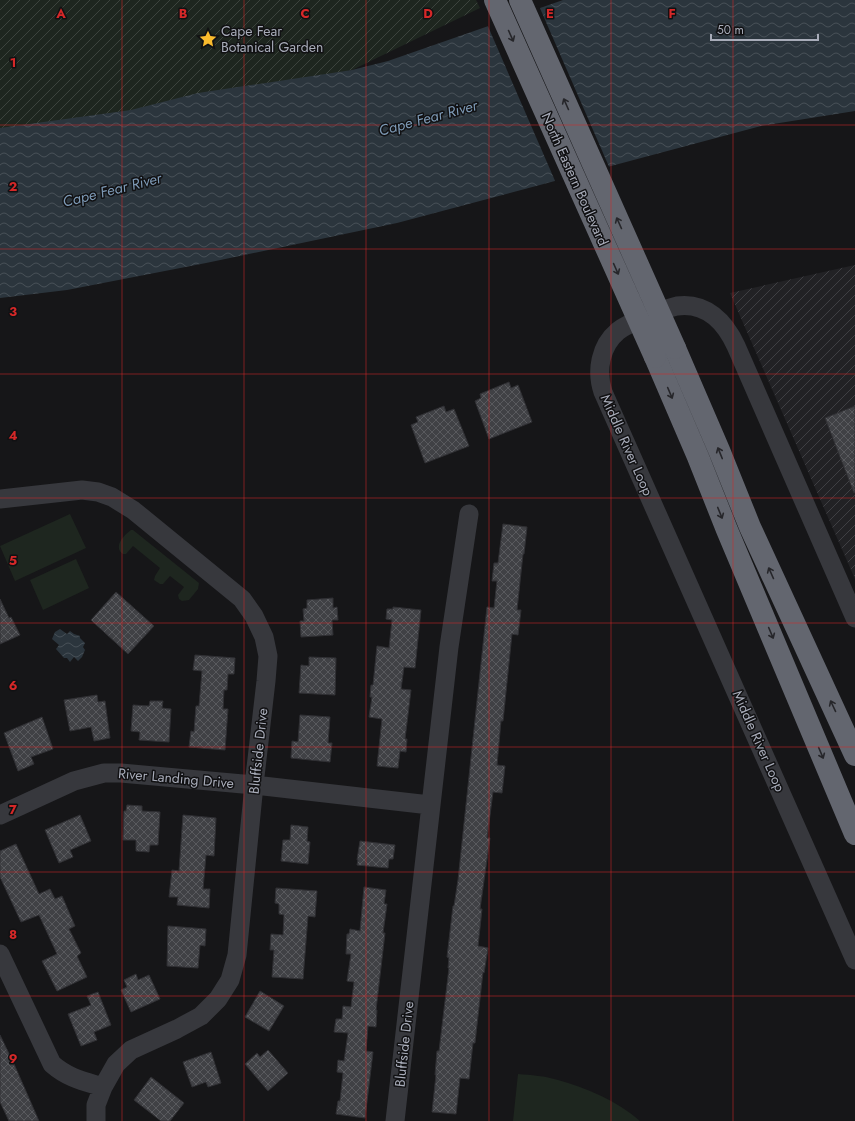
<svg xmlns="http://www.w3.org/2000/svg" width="855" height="1121" font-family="Jost,sans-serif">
<defs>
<pattern id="industrial-furrows" width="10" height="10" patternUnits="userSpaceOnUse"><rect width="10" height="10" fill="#222225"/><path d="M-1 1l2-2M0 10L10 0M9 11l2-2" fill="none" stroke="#3f3f43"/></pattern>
<pattern id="garden-furrows" width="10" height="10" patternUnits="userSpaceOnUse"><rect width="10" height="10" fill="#1e261f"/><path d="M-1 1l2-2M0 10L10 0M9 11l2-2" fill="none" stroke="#3c433d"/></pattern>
<pattern id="water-waves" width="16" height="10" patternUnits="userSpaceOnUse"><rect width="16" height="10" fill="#2b353d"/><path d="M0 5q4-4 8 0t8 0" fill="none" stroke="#475057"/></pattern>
<pattern id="building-cross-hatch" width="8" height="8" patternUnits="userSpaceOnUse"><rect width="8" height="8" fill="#404145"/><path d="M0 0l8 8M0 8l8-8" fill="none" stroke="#595a5e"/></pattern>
</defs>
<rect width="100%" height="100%" fill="#161618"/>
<path fill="url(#industrial-furrows)" d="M 855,265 L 855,579 L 730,293 Z"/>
<path fill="#1e261f" d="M 70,514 L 86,548 L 15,581 L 0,546 Z
M 131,530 L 133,530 L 199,583 L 198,589 L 189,600 L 182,601 L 179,599 L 178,595 L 184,587 L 170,576 L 163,584 L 160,584 L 154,580 L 155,576 L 160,568 L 133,546 L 126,554 L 123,554 C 113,547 123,536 131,530 Z
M 76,559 L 89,588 L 43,610 L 30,580 Z
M 518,1074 C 531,1075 545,1076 558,1080 C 587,1088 617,1101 640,1121 L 513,1121 Z"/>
<path fill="url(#garden-furrows)" d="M 0,0 L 476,0 L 480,8 L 352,70 L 0,135 Z"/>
<path fill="url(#water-waves)" d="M 563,0 L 855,0 L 855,111 L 761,126 L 397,223 L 206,263 L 67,290 L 0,298 L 0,128 L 131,110 L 198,93 L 352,70 L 388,61 Z
M 60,629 L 67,634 L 70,631 L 74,634 L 80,636 L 80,638 L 85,643 L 83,647 L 85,650 L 82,657 L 78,661 L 74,657 L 70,662 L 67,658 L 64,658 L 56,649 L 59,645 L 52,639 L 55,632 Z"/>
<path fill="#161618" d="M 539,6 L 610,169 L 556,183 L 487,24 Z"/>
<path fill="url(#building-cross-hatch)" stroke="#303034" d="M 509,382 L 511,388 L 518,385 L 532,422 L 489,439 L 475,401 L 481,398 L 480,394 Z
M 444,406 L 446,412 L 454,409 L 469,446 L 425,463 L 411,425 L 418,422 L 416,417 Z
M 855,406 L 855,492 L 854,493 L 825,418 Z
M 503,524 L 527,527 L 524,554 L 523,554 L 517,610 L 521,610 L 518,635 L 512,634 L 503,721 L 501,721 L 497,765 L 505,766 L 502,793 L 493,792 L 487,838 L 490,838 L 480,909 L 482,909 L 478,946 L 488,948 L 484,973 L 483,972 L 475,1043 L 473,1043 L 469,1079 L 460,1078 L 456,1114 L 432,1112 L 436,1075 L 435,1075 L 437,1051 L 439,1051 L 449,968 L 448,968 L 449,958 L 447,957 L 453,906 L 454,906 L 458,880 L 487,607 L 494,608 L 497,581 L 492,581 L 494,563 L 498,563 Z
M 116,592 L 154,626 L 128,654 L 91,620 Z
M 333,598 L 333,608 L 337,607 L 338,620 L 332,620 L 333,635 L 301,637 L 300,621 L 304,621 L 303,609 L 307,608 L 307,600 Z
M 0,599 L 9,618 L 11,617 L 20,635 L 0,644 Z
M 393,607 L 421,610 L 415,668 L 404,667 L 401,689 L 411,690 L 405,739 L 407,739 L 406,752 L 400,751 L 398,768 L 377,766 L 382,719 L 369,717 L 372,697 L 370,697 L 371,685 L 373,685 L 377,646 L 389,648 L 392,620 L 386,619 L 387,609 L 393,609 Z
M 195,655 L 235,658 L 234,674 L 228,674 L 227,690 L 224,690 L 223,709 L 228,709 L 225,750 L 189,747 L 191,731 L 194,732 L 196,706 L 199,706 L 202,671 L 193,670 Z
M 309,657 L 336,658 L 335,695 L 299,693 L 301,665 L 309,666 Z
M 97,695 L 98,702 L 105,701 L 110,738 L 94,741 L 91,727 L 70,731 L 64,700 Z
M 150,701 L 163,701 L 162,708 L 171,709 L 169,742 L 139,740 L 140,732 L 131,731 L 133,705 L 149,706 Z
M 300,715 L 330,717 L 328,743 L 332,743 L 330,762 L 291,758 L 292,741 L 298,742 Z
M 42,717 L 53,749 L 31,757 L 34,764 L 18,771 L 4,733 Z
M 127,805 L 142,806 L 142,811 L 160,812 L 158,845 L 150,845 L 149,852 L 136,851 L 136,840 L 123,840 L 124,811 L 126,811 Z
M 80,815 L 91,841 L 70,850 L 73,857 L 59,863 L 45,830 Z
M 183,815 L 216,818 L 214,856 L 206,855 L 203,889 L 210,889 L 209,908 L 177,905 L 178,897 L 169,897 L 172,870 L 179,871 Z
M 291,825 L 308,827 L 307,841 L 310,842 L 308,864 L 281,861 L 283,840 L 290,840 Z
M 360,841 L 395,845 L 393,859 L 389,859 L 388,868 L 357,865 L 358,860 L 357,860 Z
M 16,844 L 39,894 L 50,889 L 55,899 L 62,896 L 75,926 L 69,929 L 81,953 L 77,956 L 87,977 L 57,991 L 42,961 L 57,954 L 39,915 L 21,922 L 0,877 L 0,851 Z
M 364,887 L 386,890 L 384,904 L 387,904 L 383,933 L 385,933 L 376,1010 L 377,1010 L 376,1027 L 368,1026 L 366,1051 L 373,1052 L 365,1118 L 336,1114 L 338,1101 L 340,1101 L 343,1073 L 337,1072 L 338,1060 L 344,1061 L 348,1033 L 334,1032 L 336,1019 L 342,1019 L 343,1006 L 351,1007 L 354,982 L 347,981 L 351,954 L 346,954 L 347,934 L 349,934 L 350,929 L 360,931 Z
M 276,888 L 317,891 L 315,917 L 308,916 L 303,979 L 272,977 L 274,950 L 270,950 L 271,934 L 283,935 L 284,915 L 279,914 L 279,904 L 275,903 Z
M 168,926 L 206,929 L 205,946 L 200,945 L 198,968 L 167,966 Z
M 136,974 L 138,980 L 149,975 L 160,999 L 131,1012 L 121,990 L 127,987 L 124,980 Z
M 260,991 L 284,1006 L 269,1031 L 245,1017 Z
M 98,992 L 111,1025 L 94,1032 L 97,1040 L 81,1046 L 68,1014 L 91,1005 L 87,996 Z
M 0,1035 L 14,1064 L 39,1121 L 9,1121 L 0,1102 Z
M 268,1050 L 288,1073 L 268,1091 L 245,1064 L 257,1053 L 260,1057 Z
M 211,1052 L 221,1083 L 208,1087 L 206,1082 L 192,1087 L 183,1062 Z
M 151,1077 L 184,1103 L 170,1121 L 161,1121 L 134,1100 Z"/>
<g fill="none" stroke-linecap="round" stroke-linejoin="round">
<path stroke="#37383d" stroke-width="19" d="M 0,499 L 82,490 L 98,492 L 112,497 L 133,510 L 242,599 L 254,616 L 264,637 L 268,656 L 266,681 L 254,785 L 237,955 L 230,980 L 218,999 L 201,1016 L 177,1029 L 131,1050 L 116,1064 L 103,1087 L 96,1105 L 96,1121
M 855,618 L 736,346 C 725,322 706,302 677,306 C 667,308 658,313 648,316 C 638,320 627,324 618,331 C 600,346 596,371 603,392 L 855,960
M 0,815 L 74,781 L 104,773 L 121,773 L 254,785 L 430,805
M 0,954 L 52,1064 C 68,1078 83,1081 103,1087
M 395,1121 L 449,647 L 469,514"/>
<path stroke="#63666f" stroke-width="22" d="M 675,348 L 719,450 L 750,527 L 855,755
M 655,357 L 698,457 L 727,530 L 855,834"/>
<path stroke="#63666f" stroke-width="22" d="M 495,0 L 655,357
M 520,0 L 675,348"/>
</g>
<defs><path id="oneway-shaft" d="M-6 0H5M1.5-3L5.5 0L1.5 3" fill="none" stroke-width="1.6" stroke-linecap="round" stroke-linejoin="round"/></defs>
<g stroke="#26262a">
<use href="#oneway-shaft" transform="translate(511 36) rotate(66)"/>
<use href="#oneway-shaft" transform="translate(566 104) rotate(-114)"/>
<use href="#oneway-shaft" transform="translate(619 223) rotate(-114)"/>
<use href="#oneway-shaft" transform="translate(616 269) rotate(66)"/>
<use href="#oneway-shaft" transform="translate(670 393) rotate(67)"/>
<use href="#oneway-shaft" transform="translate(720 453) rotate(-112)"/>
<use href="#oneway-shaft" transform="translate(720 513) rotate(68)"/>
<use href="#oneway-shaft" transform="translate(771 573) rotate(-114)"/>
<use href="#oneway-shaft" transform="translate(771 633) rotate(67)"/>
<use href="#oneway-shaft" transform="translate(833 706) rotate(-115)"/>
<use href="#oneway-shaft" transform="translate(821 753) rotate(67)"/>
</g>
<path fill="none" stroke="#d62828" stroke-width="1" stroke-opacity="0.55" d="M 122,0 L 122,1121M 244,0 L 244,1121M 366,0 L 366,1121M 489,0 L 489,1121M 611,0 L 611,1121M 733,0 L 733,1121M 0,125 L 855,125M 0,249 L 855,249M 0,374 L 855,374M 0,498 L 855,498M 0,623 L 855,623M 0,747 L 855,747M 0,872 L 855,872M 0,996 L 855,996"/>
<defs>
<g id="sight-bare" transform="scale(1.38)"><path d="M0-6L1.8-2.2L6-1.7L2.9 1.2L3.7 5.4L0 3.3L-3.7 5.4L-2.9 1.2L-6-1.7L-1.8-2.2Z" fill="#f9bb2d" stroke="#111113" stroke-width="2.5" paint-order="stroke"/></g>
</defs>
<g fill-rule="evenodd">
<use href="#sight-bare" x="208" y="39"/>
</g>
<g text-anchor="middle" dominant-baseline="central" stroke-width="3" stroke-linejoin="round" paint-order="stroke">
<g font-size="14" fill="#a8acb9" stroke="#111113" text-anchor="start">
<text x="221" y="31">Cape Fear<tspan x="221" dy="16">Botanical Garden</tspan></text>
</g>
<g font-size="14" fill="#a8acb9" stroke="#111113">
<text transform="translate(575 179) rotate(66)">North Eastern Boulevard</text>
<text transform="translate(627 445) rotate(66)">Middle River Loop</text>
<text transform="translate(759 741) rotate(66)">Middle River Loop</text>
<text transform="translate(258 751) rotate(-84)">Bluffside Drive</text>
<text transform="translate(176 778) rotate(5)">River Landing Drive</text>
<text transform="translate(404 1044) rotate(-84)">Bluffside Drive</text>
</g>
<g font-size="15" font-style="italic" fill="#7d99b5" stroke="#111113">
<text transform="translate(428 118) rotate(-15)">Cape Fear River</text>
<text transform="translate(112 190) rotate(-14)">Cape Fear River</text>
</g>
</g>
<g font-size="13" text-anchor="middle" font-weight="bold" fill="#d62828" stroke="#111113" stroke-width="3" stroke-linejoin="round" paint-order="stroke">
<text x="61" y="18">A</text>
<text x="183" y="18">B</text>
<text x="305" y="18">C</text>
<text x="428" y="18">D</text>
<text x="550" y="18">E</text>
<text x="672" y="18">F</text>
<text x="13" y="67">1</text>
<text x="13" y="191">2</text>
<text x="13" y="316">3</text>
<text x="13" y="440">4</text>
<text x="13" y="565">5</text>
<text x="13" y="690">6</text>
<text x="13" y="814">7</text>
<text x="13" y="939">8</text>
<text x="13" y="1063">9</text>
</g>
<path d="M711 34v6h107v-6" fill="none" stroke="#a8acb9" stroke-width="2"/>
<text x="717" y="34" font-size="12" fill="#a8acb9" stroke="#111113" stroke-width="3" paint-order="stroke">50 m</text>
</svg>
